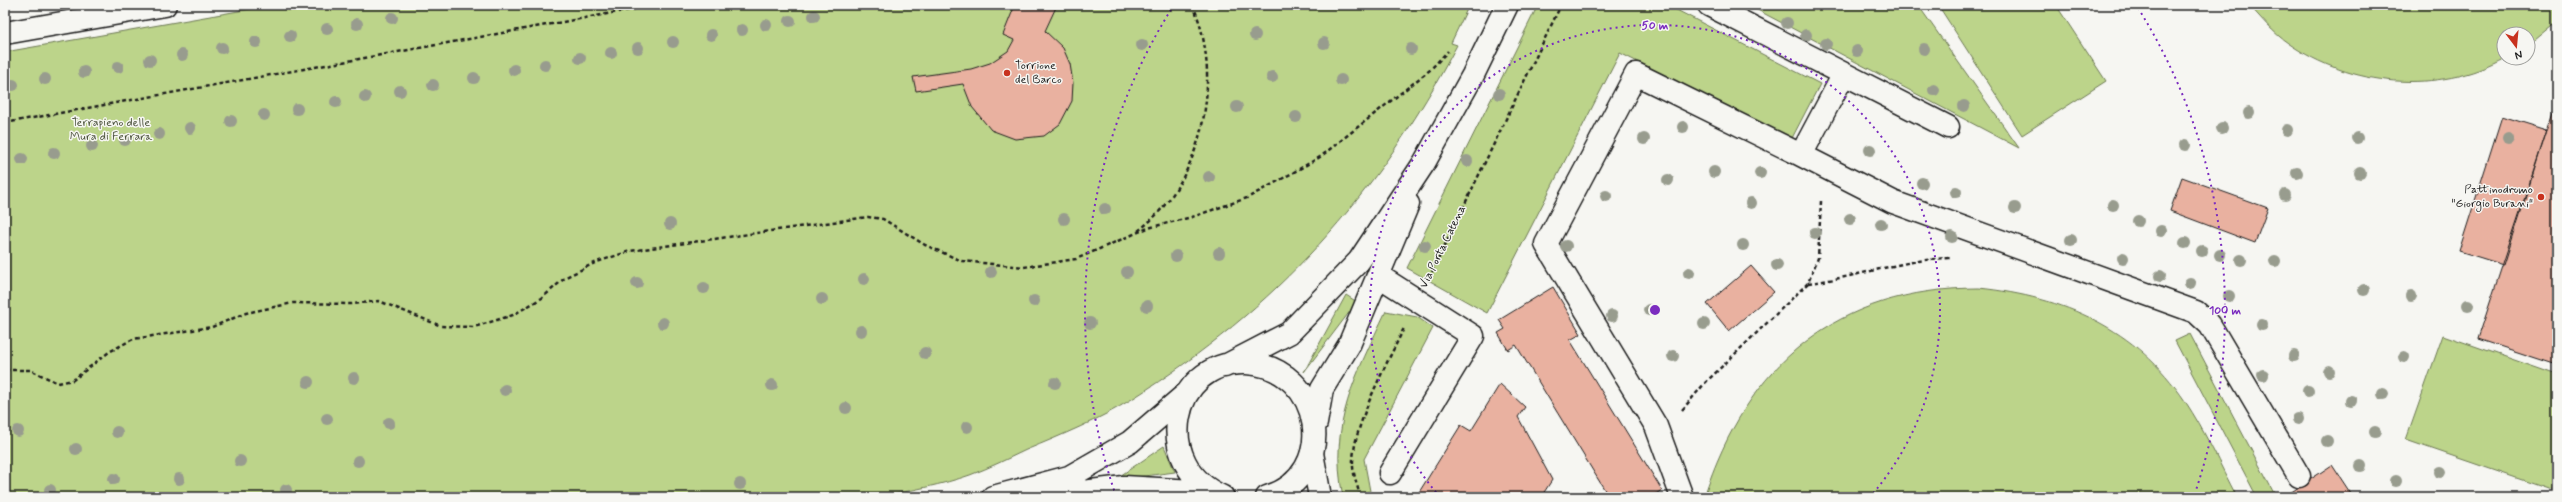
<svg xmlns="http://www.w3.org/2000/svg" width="2562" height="502" font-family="Mynerve,sans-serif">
<rect width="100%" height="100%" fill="#f6f6f2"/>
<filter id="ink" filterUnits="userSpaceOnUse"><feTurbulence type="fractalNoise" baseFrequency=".025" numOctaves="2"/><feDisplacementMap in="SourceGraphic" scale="8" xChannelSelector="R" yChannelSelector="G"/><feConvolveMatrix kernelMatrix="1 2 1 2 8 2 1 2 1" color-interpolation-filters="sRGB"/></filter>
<g filter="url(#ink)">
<path fill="#bcd48a" stroke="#6c7853" d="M 273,5 L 1469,5 L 1451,43 L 1457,45 C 1378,196 1276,308 1132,399 C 1099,420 1062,435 1026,450 C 1007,459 989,468 970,475 C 942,485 911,490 881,497 L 5,497 L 5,52 Z
M 1538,5 L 1667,5 L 1820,84 L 1791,140 L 1620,53 L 1487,313 L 1407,268 Z
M 1748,5 L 1918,5 L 2019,148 Z
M 1938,5 L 2056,5 L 2106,81 L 2022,135 Z
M 2249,5 L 2557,5 L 2557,21 L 2528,45 L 2528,34 L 2504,34 L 2505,58 C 2438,95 2350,87 2288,43 C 2273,33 2261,18 2249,5 Z
M 1979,288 C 2064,297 2136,328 2185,401 C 2205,431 2220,465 2237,497 L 1704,497 C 1747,364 1837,288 1979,288 Z
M 1346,295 L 1357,302 L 1304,372 Z
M 1386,311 L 1417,317 L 1433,328 L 1364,459 L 1370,491 L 1357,497 L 1343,497 C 1328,424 1356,375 1386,311 Z
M 2190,334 L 2276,497 L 2257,497 L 2175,341 Z
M 2443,335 L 2557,375 L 2557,492 L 2406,440 Z
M 1164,446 L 1175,472 L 1114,480 Z"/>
<path fill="#e9b1a0" stroke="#1c1c1c" d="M 1015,5 L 1057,5 L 1045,31 L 1063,48 L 1070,64 L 1073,83 L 1072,101 L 1060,124 L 1044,136 L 1015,139 L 991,130 L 972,107 L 963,84 L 916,91 L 913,77 L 971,69 L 990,63 L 1008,51 L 1014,40 L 1003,35 Z
M 2556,103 L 2557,103 L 2557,365 L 2478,339 Z
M 2502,116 L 2547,130 L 2504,265 L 2459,251 Z
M 2182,177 L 2268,208 L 2255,243 L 2170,211 Z
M 1751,266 L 1774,292 L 1729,331 L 1707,304 Z
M 1553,287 L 1581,334 L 1570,340 L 1662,490 L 1651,497 L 1609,497 L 1516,345 L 1508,350 L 1498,333 L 1505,329 L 1499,320 Z
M 1500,384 L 1525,407 L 1518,417 L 1552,480 L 1541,497 L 1416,497 L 1461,425 L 1471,431 Z
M 2332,465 L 2353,497 L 2284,497 Z"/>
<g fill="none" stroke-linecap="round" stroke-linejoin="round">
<g stroke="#1c1c1c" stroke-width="25">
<path id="service" d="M 1709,5 L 1948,127
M 1801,155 L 1893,202 L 2196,312 L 2210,325 L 2299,476
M 1379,276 L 1473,336 L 1390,473
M 1682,497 L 1656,426 L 1546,244 L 1636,74 L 1801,155 L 1844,74"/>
</g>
<g stroke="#1c1c1c" stroke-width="25">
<path id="minor" d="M 5,33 L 165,5"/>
</g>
<g stroke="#1c1c1c" stroke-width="25">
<path id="tertiary" d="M 1312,453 L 1320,497"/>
</g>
<g stroke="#1c1c1c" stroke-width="25">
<path id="secondary" d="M 1225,366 L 1289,333 L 1359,261 L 1424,163 L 1473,75 L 1507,5
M 1316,423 L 1322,389 L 1349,345 L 1408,204
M 993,497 L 1069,477 L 1130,442 L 1186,394
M 1041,497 L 1124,487 L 1211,492
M 1223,497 C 1150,466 1170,360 1246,363 C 1325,367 1340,476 1267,497"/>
</g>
<path stroke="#1c1c1c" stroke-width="2.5" stroke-dasharray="4 3" stroke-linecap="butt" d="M 5,123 L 657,5
M 1138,231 C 1203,182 1224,79 1193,5
M 1432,272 L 1561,5
M 1808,283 C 1857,278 1902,259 1951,258
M 5,370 L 30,370 L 58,383 L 73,380 L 109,352 L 133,339 L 212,327 L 246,313 L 293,303 L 352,304 L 379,301 L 441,326 L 474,327 L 513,315 L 542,298 L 566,277 L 597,262 L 630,251 L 868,217 L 883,219 L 925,245 L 962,261 L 1024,267 L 1076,259 L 1148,228 L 1192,217 L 1247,198 L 1280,180 L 1320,157 L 1430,70 L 1448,51
M 1682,410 L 1705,383 L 1808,283 L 1818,258 L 1821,201
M 1360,497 C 1358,487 1354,477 1353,467 C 1351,427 1387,364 1404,328"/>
<use href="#service" stroke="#f6f6f2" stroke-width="22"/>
<use href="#minor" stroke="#f6f6f2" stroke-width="22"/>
<use href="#tertiary" stroke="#f6f6f2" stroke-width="22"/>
<use href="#secondary" stroke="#f6f6f2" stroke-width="22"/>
</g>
<g fill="#989c8e">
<circle cx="814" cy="16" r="6"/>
<circle cx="392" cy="18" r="6"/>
<circle cx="790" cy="21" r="6"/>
<circle cx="1787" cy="23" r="6"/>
<circle cx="357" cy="24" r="6"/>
<circle cx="766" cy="25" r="6"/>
<circle cx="327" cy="29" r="6"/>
<circle cx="742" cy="30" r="6"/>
<circle cx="711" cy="35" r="6"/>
<circle cx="1255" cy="35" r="6"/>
<circle cx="1806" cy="35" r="6"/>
<circle cx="290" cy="36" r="6"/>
<circle cx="256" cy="42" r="6"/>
<circle cx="673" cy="42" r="6"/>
<circle cx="1324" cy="43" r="6"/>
<circle cx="1826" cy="44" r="6"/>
<circle cx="1142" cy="45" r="6"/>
<circle cx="222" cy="48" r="6"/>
<circle cx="638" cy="48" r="6"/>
<circle cx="1411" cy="49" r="6"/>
<circle cx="1924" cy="49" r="6"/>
<circle cx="1857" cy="51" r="6"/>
<circle cx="611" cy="53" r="6"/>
<circle cx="182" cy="55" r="6"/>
<circle cx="580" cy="58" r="6"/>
<circle cx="150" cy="60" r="6"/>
<circle cx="545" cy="65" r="6"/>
<circle cx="118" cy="67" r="6"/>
<circle cx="514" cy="70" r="6"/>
<circle cx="84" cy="72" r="6"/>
<circle cx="1272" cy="77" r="6"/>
<circle cx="474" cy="78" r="6"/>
<circle cx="45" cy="79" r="6"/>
<circle cx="1341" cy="80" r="6"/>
<circle cx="13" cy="85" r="6"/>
<circle cx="433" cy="85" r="6"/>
<circle cx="1934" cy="90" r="6"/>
<circle cx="400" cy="91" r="6"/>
<circle cx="1499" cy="94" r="6"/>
<circle cx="365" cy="97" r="6"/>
<circle cx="336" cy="102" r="6"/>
<circle cx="1964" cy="106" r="6"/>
<circle cx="1237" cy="107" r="6"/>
<circle cx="297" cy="109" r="6"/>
<circle cx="2249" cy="113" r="6"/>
<circle cx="264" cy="115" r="6"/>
<circle cx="1296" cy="117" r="6"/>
<circle cx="231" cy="121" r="6"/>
<circle cx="1683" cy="127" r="6"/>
<circle cx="190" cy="128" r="6"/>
<circle cx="2222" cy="128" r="6"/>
<circle cx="2287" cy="130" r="6"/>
<circle cx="159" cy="134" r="6"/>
<circle cx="2357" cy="138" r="6"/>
<circle cx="2508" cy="138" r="6"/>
<circle cx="1644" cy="139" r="6"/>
<circle cx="125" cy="140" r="6"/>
<circle cx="2185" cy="145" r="6"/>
<circle cx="92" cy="146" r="6"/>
<circle cx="1870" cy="150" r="6"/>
<circle cx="54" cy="153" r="6"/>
<circle cx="22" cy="159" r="6"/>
<circle cx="1467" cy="161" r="6"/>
<circle cx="1714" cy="172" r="6"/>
<circle cx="1760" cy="173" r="6"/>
<circle cx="2297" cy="173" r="6"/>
<circle cx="2360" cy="173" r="6"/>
<circle cx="1209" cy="177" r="6"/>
<circle cx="1668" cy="180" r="6"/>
<circle cx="1922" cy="183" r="6"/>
<circle cx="1956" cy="192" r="6"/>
<circle cx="2285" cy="195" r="6"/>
<circle cx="1606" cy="196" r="6"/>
<circle cx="1751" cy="203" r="6"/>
<circle cx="2113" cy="205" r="6"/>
<circle cx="2015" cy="208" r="6"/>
<circle cx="1105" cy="209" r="6"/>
<circle cx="1064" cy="219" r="6"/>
<circle cx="1850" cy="219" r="6"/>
<circle cx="2138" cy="221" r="6"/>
<circle cx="670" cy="224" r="6"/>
<circle cx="1881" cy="224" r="6"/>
<circle cx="2161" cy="231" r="6"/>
<circle cx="1815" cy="233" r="6"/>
<circle cx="1952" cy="237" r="6"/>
<circle cx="2071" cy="240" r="6"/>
<circle cx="2185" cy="243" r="6"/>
<circle cx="1743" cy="245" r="6"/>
<circle cx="1425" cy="246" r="6"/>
<circle cx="1566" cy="246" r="6"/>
<circle cx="2202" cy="251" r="6"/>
<circle cx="1219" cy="253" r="6"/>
<circle cx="2220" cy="255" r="6"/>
<circle cx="1176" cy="256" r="6"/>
<circle cx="2123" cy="258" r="6"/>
<circle cx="2241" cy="260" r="6"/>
<circle cx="2275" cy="261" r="6"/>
<circle cx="1777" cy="265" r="6"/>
<circle cx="991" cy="272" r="6"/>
<circle cx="1127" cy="272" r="6"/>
<circle cx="1689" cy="273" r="6"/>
<circle cx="2160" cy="276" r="6"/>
<circle cx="864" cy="279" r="6"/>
<circle cx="637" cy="283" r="6"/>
<circle cx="2190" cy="283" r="6"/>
<circle cx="704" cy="288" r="6"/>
<circle cx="2364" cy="290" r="6"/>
<circle cx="2229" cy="296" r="6"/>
<circle cx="2411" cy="296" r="6"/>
<circle cx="822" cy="299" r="6"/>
<circle cx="1034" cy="301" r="6"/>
<circle cx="2468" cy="305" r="6"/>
<circle cx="1147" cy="306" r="6"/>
<circle cx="1649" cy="310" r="6"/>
<circle cx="1612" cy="316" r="6"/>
<circle cx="663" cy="323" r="6"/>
<circle cx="1090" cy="323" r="6"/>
<circle cx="1704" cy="324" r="6"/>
<circle cx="2262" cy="325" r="6"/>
<circle cx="861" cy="331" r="6"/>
<circle cx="925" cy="353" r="6"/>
<circle cx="1673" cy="356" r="6"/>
<circle cx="2294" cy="356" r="6"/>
<circle cx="2404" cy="357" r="6"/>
<circle cx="2329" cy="371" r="6"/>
<circle cx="2263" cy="375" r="6"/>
<circle cx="354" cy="378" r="6"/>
<circle cx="308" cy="382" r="6"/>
<circle cx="1055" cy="383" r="6"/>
<circle cx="772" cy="385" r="6"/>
<circle cx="505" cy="390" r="6"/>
<circle cx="2308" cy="391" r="6"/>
<circle cx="2383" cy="394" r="6"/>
<circle cx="2351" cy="401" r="6"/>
<circle cx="846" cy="408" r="6"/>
<circle cx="327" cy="419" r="6"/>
<circle cx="2298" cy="419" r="6"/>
<circle cx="389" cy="423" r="6"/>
<circle cx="967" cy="427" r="6"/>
<circle cx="18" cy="431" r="6"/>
<circle cx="117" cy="432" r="6"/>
<circle cx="2375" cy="432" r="6"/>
<circle cx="2327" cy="441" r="6"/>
<circle cx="76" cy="449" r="6"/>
<circle cx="240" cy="461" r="6"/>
<circle cx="358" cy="461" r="6"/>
<circle cx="2361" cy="466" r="6"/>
<circle cx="2440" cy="472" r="6"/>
<circle cx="114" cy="479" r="6"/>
<circle cx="179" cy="479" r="6"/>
<circle cx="2396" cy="481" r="6"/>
<circle cx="740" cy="484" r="6"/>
<circle cx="50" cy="490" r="6"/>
<circle cx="286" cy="490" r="6"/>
</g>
</g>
<g fill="none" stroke="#7b2cbf" stroke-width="2" stroke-dasharray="2 4">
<path d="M1440 497A285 285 0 1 1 1870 497"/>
<path d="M1116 496A570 570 0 0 1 1172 8M2138 8A570 570 0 0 1 2194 496"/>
</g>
<g fill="#c8321e" stroke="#f6f6f2" stroke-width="1.5">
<circle cx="1007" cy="73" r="4"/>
<circle cx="2541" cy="197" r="4"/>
</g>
<g text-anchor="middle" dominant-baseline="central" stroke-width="3" stroke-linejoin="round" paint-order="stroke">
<g font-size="12" fill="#1c1c1c" stroke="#f6f6f2" text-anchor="start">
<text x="1015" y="66">Torrione<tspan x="1015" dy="14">del Barco</tspan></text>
<text x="2533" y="190" text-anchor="end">Pattinodromo<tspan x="2533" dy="14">"Giorgio Burani"</tspan></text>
</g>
<g font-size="12" fill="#4c533d" stroke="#f6f6f2">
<text x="111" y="123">Terrapieno delle<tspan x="111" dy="14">Mura di Ferrara</tspan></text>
</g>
<g font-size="12" fill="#1c1c1c" stroke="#f6f6f2">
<text transform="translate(1443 247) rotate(-64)">Via Porta Catena</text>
</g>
</g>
<circle cx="1655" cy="310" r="6" fill="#7b2cbf" stroke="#f6f6f2" stroke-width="2"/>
<g font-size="12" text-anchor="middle" font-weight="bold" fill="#7b2cbf" stroke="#f6f6f2" stroke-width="3" stroke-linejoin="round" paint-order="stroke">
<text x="1655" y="29">50 m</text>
<text x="2225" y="314">100 m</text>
</g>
<rect width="2562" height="502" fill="none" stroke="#f6f6f2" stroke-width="20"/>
<rect x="10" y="10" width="2542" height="482" fill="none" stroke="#1c1c1c" stroke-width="1.5" filter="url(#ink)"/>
<g transform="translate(2516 46) rotate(164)"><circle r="19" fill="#f6f6f2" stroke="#9f9f9c"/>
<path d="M0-3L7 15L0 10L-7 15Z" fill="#c8321e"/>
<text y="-6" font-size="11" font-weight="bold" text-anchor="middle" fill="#1c1c1c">N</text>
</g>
</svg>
